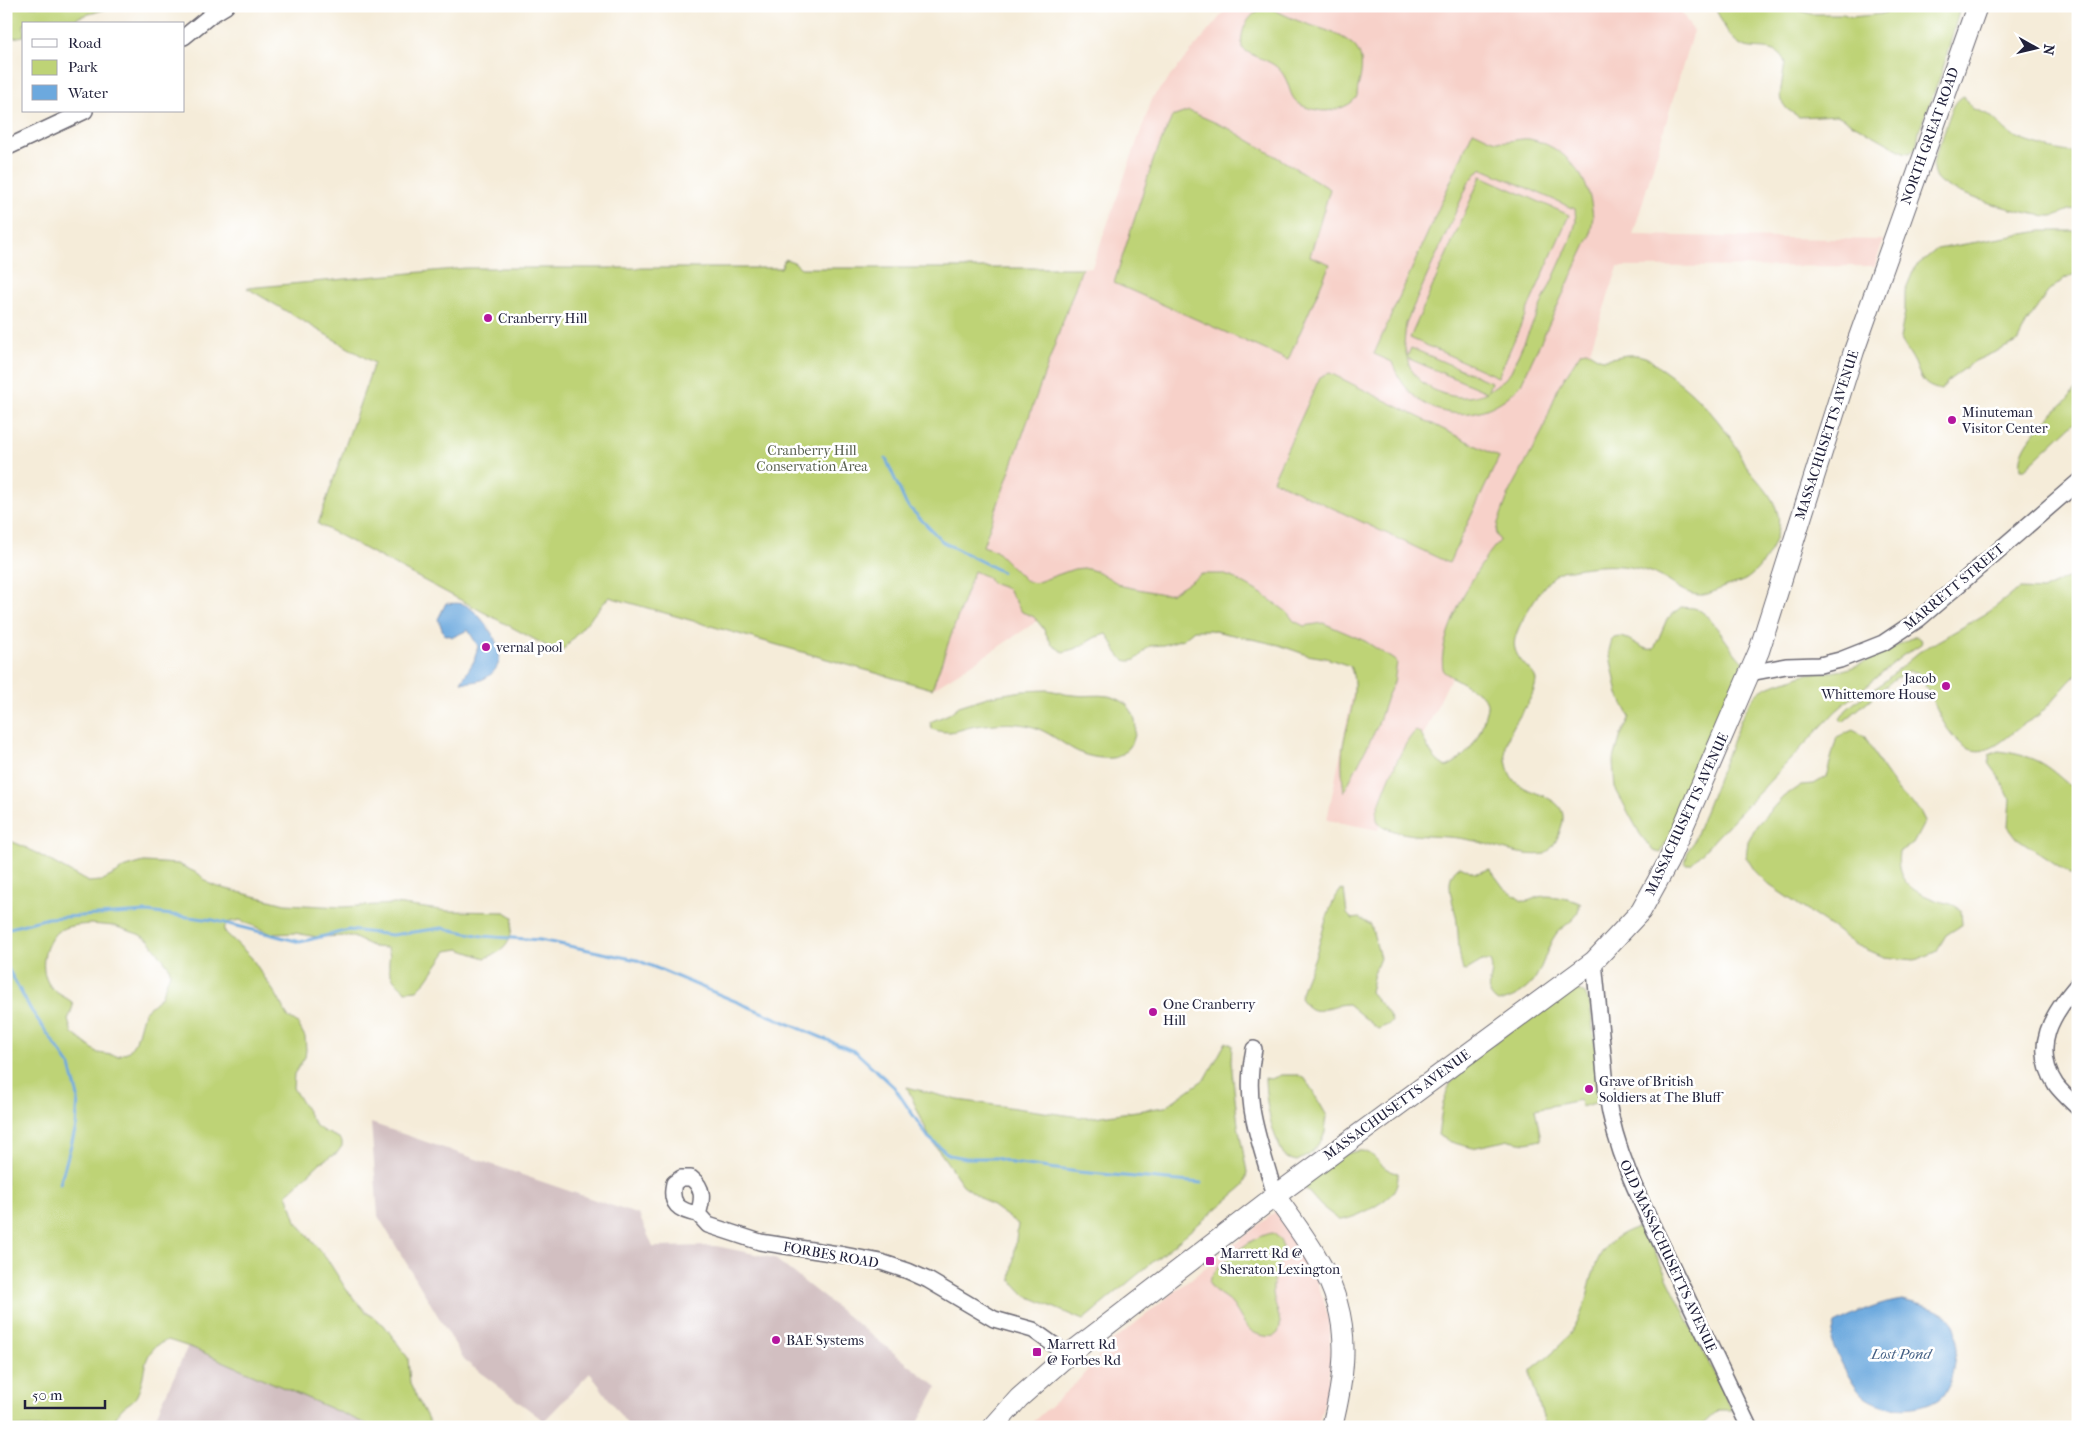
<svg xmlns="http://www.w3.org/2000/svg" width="2084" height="1433" font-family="'IM FELL French Canon',serif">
<rect width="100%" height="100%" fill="#fff"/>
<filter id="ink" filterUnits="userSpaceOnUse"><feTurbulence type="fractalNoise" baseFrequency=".02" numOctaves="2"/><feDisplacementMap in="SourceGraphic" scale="10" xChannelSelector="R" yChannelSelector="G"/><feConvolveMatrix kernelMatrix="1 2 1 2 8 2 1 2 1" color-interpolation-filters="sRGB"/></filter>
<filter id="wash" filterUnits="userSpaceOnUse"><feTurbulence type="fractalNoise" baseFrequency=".0096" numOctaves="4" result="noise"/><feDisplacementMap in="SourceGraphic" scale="20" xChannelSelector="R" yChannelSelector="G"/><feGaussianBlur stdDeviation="1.12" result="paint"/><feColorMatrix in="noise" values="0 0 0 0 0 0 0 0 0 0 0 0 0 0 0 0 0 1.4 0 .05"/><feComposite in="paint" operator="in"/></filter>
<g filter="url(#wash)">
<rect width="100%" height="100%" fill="#f5ecd9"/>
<path fill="#f7d1c9" d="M 1229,6 L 1678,6 L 1693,31 L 1633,235 L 1883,240 L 1875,266 L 1618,267 L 1548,475 L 1378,830 L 1327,820 L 1362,648 L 1092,584 L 997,648 L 932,689 L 1082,268 L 1092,267 L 1153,97 Z
M 1275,1212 L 1312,1267 L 1326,1308 L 1330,1327 L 1330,1366 L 1326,1395 L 1318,1425 L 1312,1427 L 1027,1427 L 1076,1383 L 1113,1341 Z"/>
<path fill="#d2bfc1" d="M 371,1123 L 639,1215 L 653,1247 L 716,1246 L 774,1258 L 937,1387 L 916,1427 L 629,1427 L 590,1373 L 544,1421 L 465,1361 L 378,1216 Z
M 192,1337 L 389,1427 L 151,1427 Z"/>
<path fill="#bed376" stroke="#707a58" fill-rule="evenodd" d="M 6,6 L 116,6 L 79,17 L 69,24 L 24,24 L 24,36 L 6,39 Z
M 1714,6 L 1786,6 L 1811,14 L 1843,14 L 1852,17 L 1882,14 L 1899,6 L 1954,7 L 1959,12 L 1942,72 L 1919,131 L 1916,148 L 1910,153 L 1903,152 L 1837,115 L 1799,117 L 1787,109 L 1781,101 L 1780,95 L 1785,63 C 1778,42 1756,53 1741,45 C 1727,37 1722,20 1714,6 Z
M 1268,7 C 1281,13 1294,20 1307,24 C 1322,29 1339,33 1352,44 C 1365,54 1362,73 1358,87 C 1357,90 1358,95 1356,98 C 1348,108 1329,113 1317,110 C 1282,104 1296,86 1278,68 C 1268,59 1252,57 1242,48 C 1239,29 1250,11 1268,7 Z
M 1964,96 C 1974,115 1975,107 1990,116 C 1997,120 2002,129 2010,134 C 2024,143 2061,152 2078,153 L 2078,209 C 2069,208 2061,215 2052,216 C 2032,217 1949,194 1937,179 C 1928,168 1937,150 1942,139 C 1947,126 1951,101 1964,96 Z
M 1189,111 L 1230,129 L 1330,189 L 1310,256 L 1330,264 L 1288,360 L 1114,283 L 1154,158 L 1172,117 Z
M 1473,131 C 1481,134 1490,140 1498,141 C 1507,143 1519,138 1529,139 C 1564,146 1588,174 1592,209 C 1594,218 1591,228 1590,236 L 1521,384 C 1481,431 1413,421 1392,362 L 1374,354 ZM 1481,168 L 1575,209 L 1576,222 L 1571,239 L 1511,371 L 1505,379 L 1488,391 L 1491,382 L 1411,348 L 1407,357 L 1404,344 L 1406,323 L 1469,182 ZM 1407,358 L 1487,392 C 1459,406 1414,390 1407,358 Z
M 1481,176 L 1569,215 L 1498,377 L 1410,338 Z
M 2041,231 L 2078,231 L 2078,273 L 2065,278 L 2048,292 L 2027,322 L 2017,342 L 1975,361 L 1949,380 L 1941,390 C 1922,386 1921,378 1915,363 C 1911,355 1905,347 1900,338 L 1905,312 L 1905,291 L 1915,267 L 1937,249 Z
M 785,259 L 794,262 L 801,268 L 1082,268 L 983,546 L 996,551 L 1026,581 L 1035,583 L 1074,569 L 1084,568 L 1099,572 L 1122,586 L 1163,594 L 1172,593 L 1202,574 L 1222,574 L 1234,578 L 1262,594 L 1287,612 L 1294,621 L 1304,626 L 1323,623 L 1365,641 L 1397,662 L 1394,682 L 1387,697 L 1377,727 L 1344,792 C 1342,778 1341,760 1343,746 C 1347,721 1361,690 1350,666 L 1326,658 L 1307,655 L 1279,645 L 1210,630 L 1194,630 L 1183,639 L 1163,645 L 1150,646 C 1144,649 1141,657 1135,660 C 1118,666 1114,643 1107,634 L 1096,637 L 1077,648 L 1063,652 L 1052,645 L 1043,628 L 1034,617 L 1022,612 L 1008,589 L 994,584 L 985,576 L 974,571 L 932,689 L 609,597 L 560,653 L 318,524 L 374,363 L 247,288 L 466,268 L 781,268 Z
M 1586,351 C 1592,353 1599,360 1606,359 C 1619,357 1631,352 1645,357 C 1651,359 1657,367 1663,370 C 1693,391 1714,413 1734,443 C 1740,452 1742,462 1749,470 C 1760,484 1774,496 1778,515 C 1782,536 1763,569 1745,580 C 1739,583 1731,585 1724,587 C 1717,590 1710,594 1703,595 C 1683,596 1673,581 1655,574 C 1628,563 1599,564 1571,570 C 1568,570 1565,570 1562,571 C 1546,577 1521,619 1516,635 C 1507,659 1537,670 1536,681 C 1533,708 1501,729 1506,759 C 1507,767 1510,778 1517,783 C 1532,796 1573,797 1561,828 C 1558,838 1554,847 1545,854 C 1518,858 1491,843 1465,839 C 1438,834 1402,840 1378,823 C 1377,819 1376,816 1377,812 C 1381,796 1404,739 1416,731 L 1420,733 C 1428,746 1431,759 1446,767 C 1466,759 1479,739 1484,719 C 1485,713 1489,706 1486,700 C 1484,694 1451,677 1444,672 C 1433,644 1479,560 1500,541 L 1496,534 L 1498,523 L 1508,496 L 1542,432 L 1558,388 L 1581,352 Z
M 1330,373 L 1499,457 L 1449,563 L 1273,480 L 1320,377 Z
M 2078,386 L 2078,419 L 2025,469 L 2021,469 C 2015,438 2063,410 2078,386 Z
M 2078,576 L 2078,673 C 2065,685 2054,700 2042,712 C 2035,719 2027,721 2020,727 C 2003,740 1983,762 1961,744 C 1939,726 1933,694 1917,672 L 1908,671 L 1893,680 L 1843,722 L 1840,719 L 1846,710 L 1859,699 L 1880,685 L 1919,652 L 1989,612 L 2013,593 L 2020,589 L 2042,590 L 2069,577 Z
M 1681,607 C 1686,608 1693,607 1697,609 C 1713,616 1729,649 1743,662 L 1661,853 L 1653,851 L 1640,834 L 1615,788 L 1613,762 L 1621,735 L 1630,717 L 1618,694 L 1609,651 L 1612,639 C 1629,631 1638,652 1654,649 L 1667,619 Z
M 1916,636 L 1922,641 L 1921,644 L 1902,656 L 1836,711 L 1701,854 L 1691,864 L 1685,864 L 1688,850 L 1692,845 L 1741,719 C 1755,691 1759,688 1789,680 C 1797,677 1806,673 1815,673 C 1827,672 1838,672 1850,668 C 1873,660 1894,647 1916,636 Z
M 1048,690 C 1057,691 1064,695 1073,695 C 1085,697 1097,694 1108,696 C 1131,700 1141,720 1133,741 C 1130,749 1121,757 1113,758 C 1071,761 1060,732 1026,725 C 1010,722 993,724 976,726 C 958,729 952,736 932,729 L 930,722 L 949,714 L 959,706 L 991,696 L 1023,691 Z
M 1853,730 L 1865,737 L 1882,768 L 1899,792 L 1920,811 L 1925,821 L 1913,844 L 1899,852 C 1895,880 1911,891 1936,900 C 1947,904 1951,902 1961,910 L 1962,925 L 1946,935 L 1936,952 L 1915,960 L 1884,957 L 1854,944 L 1833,928 L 1769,885 L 1755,871 L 1746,857 L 1748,841 L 1757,825 L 1783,797 L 1801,785 L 1814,784 L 1826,777 L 1837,737 Z
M 1999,751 C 2041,757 2047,766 2078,793 L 2078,879 L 2017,838 L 2008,826 L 2010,799 L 2000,778 L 1989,763 L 1989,755 Z
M 6,841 L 13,842 L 27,848 L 88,882 L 101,881 L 117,873 L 123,868 L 144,862 L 178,864 L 199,874 L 208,883 L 215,886 L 285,904 L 342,907 L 395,904 L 448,911 L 505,912 L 513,917 C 511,941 509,950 485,958 L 459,949 L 447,951 L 426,981 L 417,990 L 406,991 C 399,986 390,977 389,968 C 388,959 392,955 387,948 L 374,947 L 351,936 L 317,937 L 295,933 L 272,934 L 240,920 L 229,922 L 224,928 L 224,931 L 251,957 L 278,998 L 287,1016 L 298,1024 L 305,1037 L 306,1050 L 305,1057 L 294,1074 L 293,1088 L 316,1126 L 323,1131 L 339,1138 L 342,1141 L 342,1146 L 337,1153 L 321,1162 L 287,1194 L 296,1221 L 329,1262 L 346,1289 L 366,1312 L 384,1325 L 408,1358 L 410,1384 L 432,1427 L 373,1427 L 193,1348 L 168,1340 C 139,1350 148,1373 137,1395 C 133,1403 125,1404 120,1411 C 117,1415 115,1420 112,1425 L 107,1427 L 6,1427 ZM 91,924 L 114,926 L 138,934 L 149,940 L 169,967 L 170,973 L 161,997 L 144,1012 L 136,1041 L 129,1051 L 118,1056 L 98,1053 L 72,1033 L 68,1020 L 73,1006 L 72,1002 C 66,997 58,995 53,989 C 38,975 42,946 57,932 C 66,925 80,925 91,924 Z
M 1460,866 C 1478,874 1471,875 1490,869 L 1504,888 L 1522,901 C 1529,902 1532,899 1538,897 C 1547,894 1574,899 1581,904 L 1579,904 C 1581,919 1564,924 1556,934 C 1546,948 1544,966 1534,980 C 1526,992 1511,999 1498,1002 C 1480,991 1497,976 1490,961 L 1482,961 L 1465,971 L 1463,970 C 1458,954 1459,939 1457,923 C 1456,906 1440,878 1460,866 Z
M 1344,890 L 1347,914 L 1352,919 L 1359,918 L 1371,925 L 1380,958 L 1374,973 L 1370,992 L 1388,1013 L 1392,1021 L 1390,1024 L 1378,1029 L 1348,1004 C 1325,1004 1316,1022 1300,998 C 1303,983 1310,971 1315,957 C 1322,937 1327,907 1340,891 Z
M 1578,990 L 1585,994 L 1590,1004 L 1602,1101 L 1581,1107 L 1580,1100 L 1535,1109 L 1541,1140 L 1526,1143 L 1509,1140 L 1472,1148 L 1451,1142 L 1438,1135 L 1443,1103 L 1450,1084 L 1480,1053 L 1565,992 Z
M 1226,1042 L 1232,1045 L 1231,1061 L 1238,1125 L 1247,1172 L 1244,1186 L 1083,1320 L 1025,1295 L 1011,1280 L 1018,1224 L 963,1185 L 930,1138 L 907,1087 L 958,1100 L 1087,1118 L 1165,1107 L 1206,1078 Z
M 1281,1075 L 1298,1075 L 1306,1080 L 1327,1116 L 1325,1132 L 1321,1141 L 1309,1155 L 1297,1161 L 1286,1158 C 1271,1134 1266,1106 1265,1078 L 1271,1079 Z
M 1357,1151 C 1377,1149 1377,1170 1398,1173 C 1398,1180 1397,1186 1393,1192 C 1385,1203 1353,1220 1339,1220 L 1321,1206 L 1305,1188 L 1306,1181 L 1346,1154 Z
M 1642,1226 L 1732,1410 L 1718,1410 L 1700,1427 L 1546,1427 L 1531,1378 L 1531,1370 C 1548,1355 1565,1345 1576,1324 C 1599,1281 1584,1242 1642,1226 Z
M 1272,1233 C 1293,1242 1275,1271 1273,1286 C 1271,1300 1284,1321 1279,1331 C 1276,1337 1271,1337 1265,1336 C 1245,1334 1242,1316 1231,1303 C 1224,1295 1213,1293 1209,1282 C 1212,1266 1256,1234 1272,1233 Z"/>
<path fill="#6ca9de" stroke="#47668c" d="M 446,603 C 452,604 460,602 465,605 C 480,612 504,645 499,662 C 494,678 476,684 461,682 L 474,661 L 478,646 L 468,630 L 453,637 L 444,634 L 438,619 Z
M 1902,1300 C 1917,1304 1943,1308 1953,1323 C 1959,1332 1957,1346 1955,1356 C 1953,1370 1951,1389 1939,1398 C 1920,1411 1886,1411 1866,1398 C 1852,1388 1838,1356 1831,1340 L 1835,1324 C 1857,1313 1877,1304 1902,1300 Z"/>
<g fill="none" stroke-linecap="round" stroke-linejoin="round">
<path stroke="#6ca9de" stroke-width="3" d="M 886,459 L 906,504 L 943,542 L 1002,572
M 6,929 L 48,918 L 147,912 L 213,920 L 300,942 L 349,930 L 392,935 L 442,928 L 482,936 L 540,940 L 637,960 L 856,1052 L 894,1087 L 928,1137 L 949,1155 L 966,1158 L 996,1158 L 1012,1163 L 1079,1172 L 1202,1183
M 6,965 L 31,1010 L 70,1066 L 78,1097 L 76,1127 L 60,1184"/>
</g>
</g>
<g filter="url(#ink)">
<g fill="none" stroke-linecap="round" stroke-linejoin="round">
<g stroke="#6c6972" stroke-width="18">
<path id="minor" d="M 184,37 L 211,15 L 226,6
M 6,148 L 85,111
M 1750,673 L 1786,666 L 1820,665 L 1840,660 L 1883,643 L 1919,619 L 2078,482
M 1594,961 L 1607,1096 C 1616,1156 1644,1208 1670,1262 C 1696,1317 1723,1372 1749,1427
M 2078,984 C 2052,1014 2031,1047 2056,1085 C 2062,1093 2071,1101 2078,1108
M 1254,1049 C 1242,1107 1261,1141 1275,1196
M 698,1214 C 679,1211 669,1204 674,1183 L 681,1178 L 691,1178 C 704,1188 703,1199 698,1214 L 708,1225 L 760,1242 L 844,1255 L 881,1262 L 908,1271 L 928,1280 L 994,1319 L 1033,1330 L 1068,1355"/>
</g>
<g stroke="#6c6972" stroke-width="22">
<path id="major" d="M 1275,1196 C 1338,1282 1359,1319 1332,1427
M 993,1427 L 1019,1398 L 1068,1355 L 1275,1196 L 1594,961 L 1641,911 L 1668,862 L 1759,651 L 1854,351 L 1977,6"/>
</g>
<use href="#minor" stroke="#fff" stroke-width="15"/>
<use href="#major" stroke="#fff" stroke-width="20"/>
</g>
</g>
<g fill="#b5179e" stroke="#fff" stroke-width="2">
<circle cx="488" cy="318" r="5"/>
<circle cx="1952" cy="420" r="5"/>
<circle cx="486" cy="647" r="5"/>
<circle cx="1946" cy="686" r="5"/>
<circle cx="1153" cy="1012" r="5"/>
<circle cx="1589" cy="1089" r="5"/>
<rect x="1205" y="1256" width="10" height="10" rx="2.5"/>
<circle cx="776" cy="1340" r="5"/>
<rect x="1032" y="1347" width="10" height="10" rx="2.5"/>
</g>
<g text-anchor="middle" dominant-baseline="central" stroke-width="5" stroke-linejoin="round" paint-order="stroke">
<g font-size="14" fill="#22223b" stroke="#fff">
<text transform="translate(1930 136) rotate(-70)">NORTH GREAT ROAD</text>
<text transform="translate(1827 435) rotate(-72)">MASSACHUSETTS AVENUE</text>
<text transform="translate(1954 587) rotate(-40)">MARRETT STREET</text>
<text transform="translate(1687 814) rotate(-65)">MASSACHUSETTS AVENUE</text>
<text transform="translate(1397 1105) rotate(-36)">MASSACHUSETTS AVENUE</text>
<text transform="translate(831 1255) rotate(10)">FORBES ROAD</text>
<text transform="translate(1668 1256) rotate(65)">OLD MASSACHUSETTS AVENUE</text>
</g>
<g font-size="14" fill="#22223b" stroke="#fff" text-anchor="start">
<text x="498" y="318">Cranberry Hill</text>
<text x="1962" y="412">Minuteman<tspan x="1962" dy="16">Visitor Center</tspan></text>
<text x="496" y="647">vernal pool</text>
<text x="1936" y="678" text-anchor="end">Jacob<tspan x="1936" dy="16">Whittemore House</tspan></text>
<text x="1163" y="1004">One Cranberry<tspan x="1163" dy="16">Hill</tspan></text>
<text x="1599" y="1081">Grave of British<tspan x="1599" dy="16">Soldiers at The Bluff</tspan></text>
<text x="1220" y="1253">Marrett Rd @<tspan x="1220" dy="16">Sheraton Lexington</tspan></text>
<text x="786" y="1340">BAE Systems</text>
<text x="1047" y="1344">Marrett Rd<tspan x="1047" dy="16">@ Forbes Rd</tspan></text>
</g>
<g font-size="14" fill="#596050" stroke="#fff">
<text x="812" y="450">Cranberry Hill<tspan x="812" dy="16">Conservation Area</tspan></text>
</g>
<g font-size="15" font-style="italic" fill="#435f84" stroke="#fff">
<text x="1901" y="1354">Lost Pond</text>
</g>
</g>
<rect width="2084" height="1433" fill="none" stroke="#fff" stroke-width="25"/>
<rect x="22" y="22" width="162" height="90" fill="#ffffff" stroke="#a7a7b1"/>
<rect x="32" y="39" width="25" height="8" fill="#ffffff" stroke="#a7a7b1"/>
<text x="68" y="48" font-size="15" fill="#22223b">Road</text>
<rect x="32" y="60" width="25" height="15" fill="#bed376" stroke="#a7a7b1"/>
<text x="68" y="72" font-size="15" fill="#22223b">Park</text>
<rect x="32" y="85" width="25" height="15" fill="#6ca9de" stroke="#a7a7b1"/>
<text x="68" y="98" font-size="15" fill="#22223b">Water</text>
<g transform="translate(2036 48) rotate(98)" stroke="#ffffff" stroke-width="4" paint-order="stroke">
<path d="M0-4L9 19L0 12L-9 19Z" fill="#22223b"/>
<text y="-8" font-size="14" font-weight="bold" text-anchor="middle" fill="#22223b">N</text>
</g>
<path d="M25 1400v8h80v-8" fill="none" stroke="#22223b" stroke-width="2.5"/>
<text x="32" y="1400" font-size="15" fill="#22223b" stroke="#ffffff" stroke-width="4" paint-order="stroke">50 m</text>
</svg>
